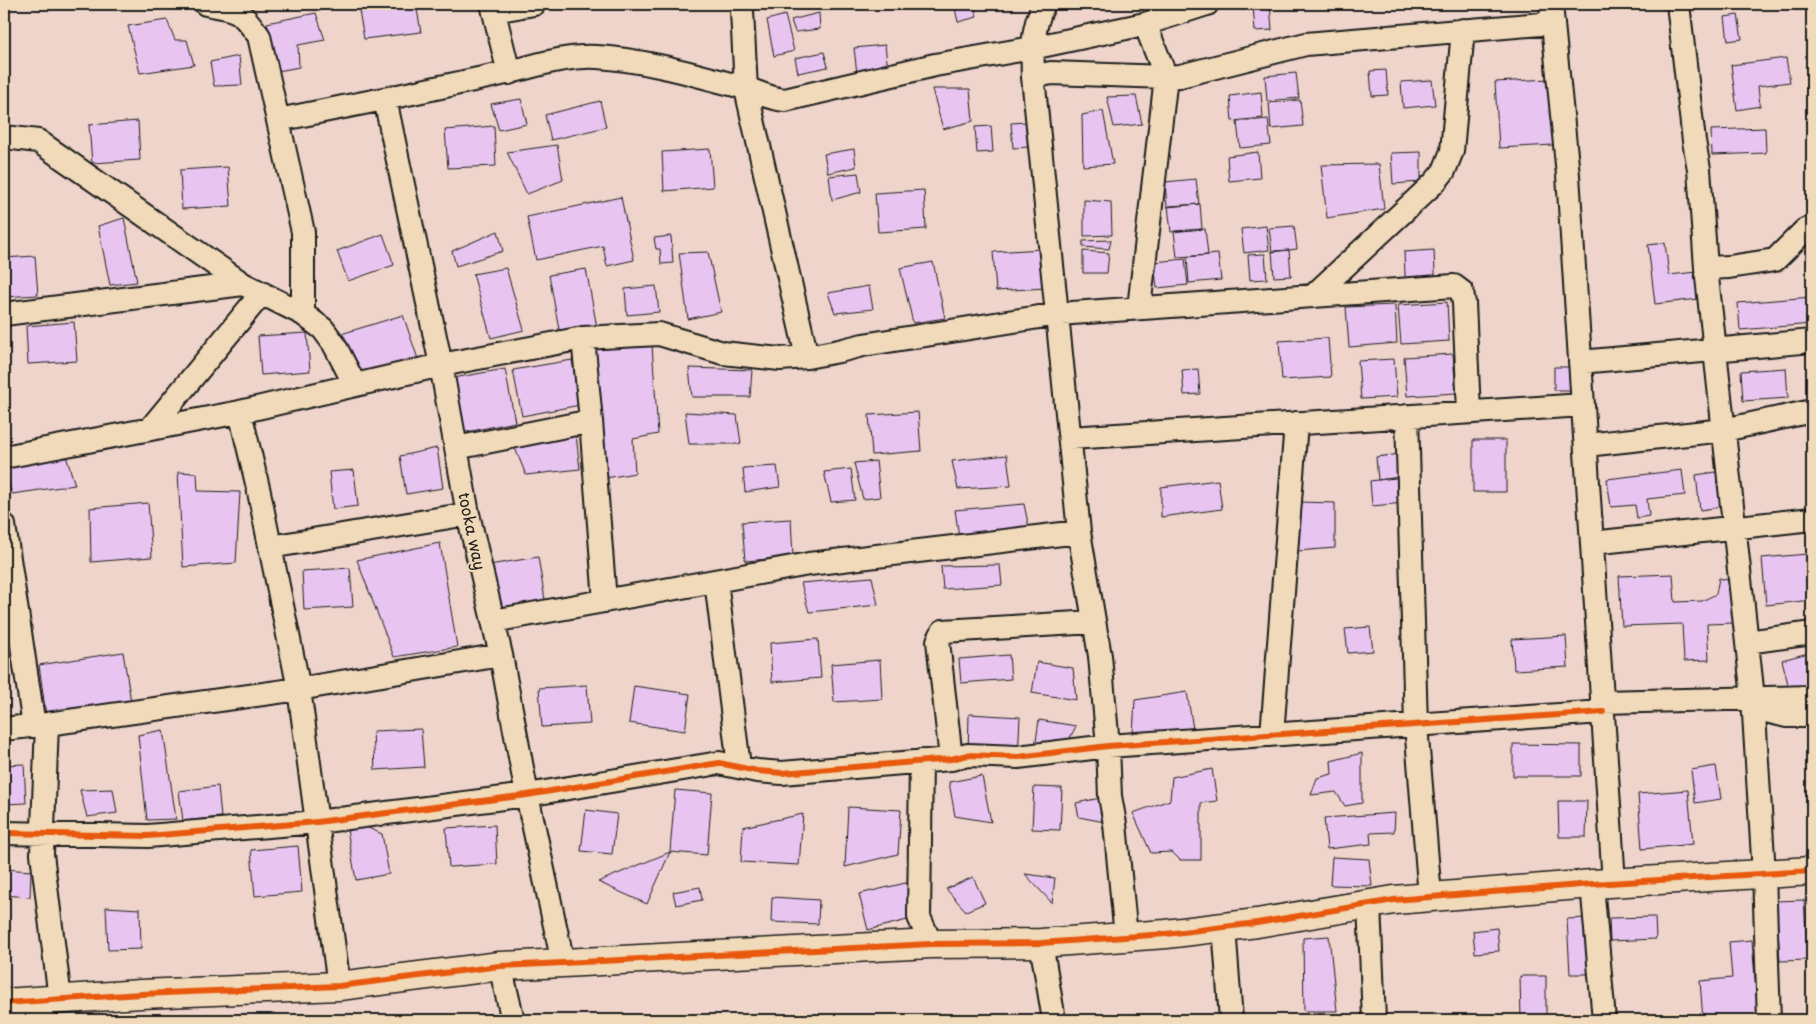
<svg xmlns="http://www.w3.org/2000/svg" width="1816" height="1024" font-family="'Playpen Sans',sans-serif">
<rect width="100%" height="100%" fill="#eed4ca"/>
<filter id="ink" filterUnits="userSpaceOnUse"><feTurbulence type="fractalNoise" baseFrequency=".02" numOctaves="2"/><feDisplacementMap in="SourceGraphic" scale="10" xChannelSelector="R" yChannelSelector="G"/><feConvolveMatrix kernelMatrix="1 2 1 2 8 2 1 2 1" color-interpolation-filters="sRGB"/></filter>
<g filter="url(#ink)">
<path fill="#e8c5f1" stroke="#1c1c1c" d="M 358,4 L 416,4 L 421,32 L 364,39 Z
M 954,4 L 974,4 L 977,17 L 958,22 Z
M 1270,4 L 1272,30 L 1255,31 L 1253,6 Z
M 1688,4 L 1732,4 L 1688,9 Z
M 316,13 L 325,40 L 298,45 L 299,67 L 278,71 L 267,23 Z
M 819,13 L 820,29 L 795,32 L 791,20 Z
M 785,15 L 794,51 L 774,56 L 767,20 Z
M 1738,15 L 1742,39 L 1728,41 L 1725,17 Z
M 167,20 L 175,40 L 187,40 L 194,65 L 140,73 L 128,26 Z
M 885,45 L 888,70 L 857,74 L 854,48 Z
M 824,52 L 828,67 L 798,73 L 795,58 Z
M 239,56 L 242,85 L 214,86 L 210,62 Z
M 1786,58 L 1790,82 L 1758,86 L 1760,106 L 1737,110 L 1731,65 Z
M 1386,70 L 1388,95 L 1372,96 L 1370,71 Z
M 1296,73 L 1299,98 L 1267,101 L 1265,76 Z
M 1549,79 L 1553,145 L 1499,148 L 1495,82 Z
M 1432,80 L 1435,105 L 1403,108 L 1401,82 Z
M 932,89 L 970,89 L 973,121 L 943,129 Z
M 1261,92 L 1263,118 L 1232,121 L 1230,96 Z
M 1136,96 L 1142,124 L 1114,127 L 1107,97 Z
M 521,99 L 527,124 L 499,130 L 491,104 Z
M 1300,100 L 1303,126 L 1271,129 L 1269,103 Z
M 600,101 L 606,127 L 551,140 L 545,115 Z
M 1103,111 L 1113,164 L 1083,166 L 1082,115 Z
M 1268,119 L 1271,145 L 1240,148 L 1237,122 Z
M 138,121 L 140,160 L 92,163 L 89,125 Z
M 1027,122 L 1030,147 L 1013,148 L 1011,123 Z
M 494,126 L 496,166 L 448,168 L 445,130 Z
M 991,126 L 993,152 L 977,153 L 975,127 Z
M 1765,128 L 1766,153 L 1712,155 L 1711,130 Z
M 557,145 L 563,180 L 527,194 L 507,152 Z
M 710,149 L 713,187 L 664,191 L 662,152 Z
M 854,149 L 856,167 L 828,173 L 824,154 Z
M 1258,152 L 1260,178 L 1229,181 L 1227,156 Z
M 1421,152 L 1421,182 L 1393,184 L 1391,153 Z
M 1379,164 L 1384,209 L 1327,218 L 1321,165 Z
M 228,167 L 231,206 L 182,209 L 180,170 Z
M 858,173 L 861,192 L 832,200 L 829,176 Z
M 1196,179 L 1199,204 L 1167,207 L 1165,182 Z
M 924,190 L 926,229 L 878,232 L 875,193 Z
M 621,197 L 634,260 L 607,266 L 603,246 L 536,260 L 527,217 Z
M 1084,200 L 1111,202 L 1112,235 L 1084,236 Z
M 1200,204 L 1202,229 L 1171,232 L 1168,206 Z
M 124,218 L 137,282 L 110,285 L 98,226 Z
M 1266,226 L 1269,250 L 1244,253 L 1241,229 Z
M 1294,226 L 1297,249 L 1272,252 L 1269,228 Z
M 1205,229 L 1208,255 L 1177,257 L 1174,231 Z
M 498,231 L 503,251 L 456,266 L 452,251 Z
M 383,234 L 394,265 L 348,281 L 337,251 Z
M 671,236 L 673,263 L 661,264 L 660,249 L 656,249 L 654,238 Z
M 1111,240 L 1109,249 L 1083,247 L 1083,241 Z
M 1665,243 L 1669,275 L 1696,272 L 1699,299 L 1655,304 L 1648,245 Z
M 1042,249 L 1045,288 L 996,291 L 993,252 Z
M 1289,250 L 1291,276 L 1274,277 L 1272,251 Z
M 1434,250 L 1436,294 L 1406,296 L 1404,252 Z
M 1083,251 L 1109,253 L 1107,273 L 1083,273 Z
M 708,252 L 721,312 L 688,319 L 679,253 Z
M 1218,254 L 1221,280 L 1189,283 L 1187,257 Z
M 1265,254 L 1267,279 L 1250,280 L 1248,255 Z
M 35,256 L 38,295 L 4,297 L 4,258 Z
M 1185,259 L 1188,285 L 1157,288 L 1154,262 Z
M 933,262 L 945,318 L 913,323 L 900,268 Z
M 506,268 L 524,330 L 491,338 L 473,274 Z
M 586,269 L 598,333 L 561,340 L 549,275 Z
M 656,286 L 659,312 L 627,315 L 625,289 Z
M 869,286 L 873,309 L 835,313 L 828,293 Z
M 1812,297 L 1812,324 L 1740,330 L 1738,303 Z
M 1447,302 L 1449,341 L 1401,344 L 1398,305 Z
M 1395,305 L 1397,343 L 1349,347 L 1346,307 Z
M 403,315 L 419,362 L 363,376 L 341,334 Z
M 74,322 L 77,361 L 28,364 L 26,326 Z
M 307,333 L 310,371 L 261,375 L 258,336 Z
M 1328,338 L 1331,377 L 1282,380 L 1279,341 Z
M 652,345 L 658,434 L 633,439 L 635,473 L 606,478 L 592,350 Z
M 1453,354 L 1456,393 L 1407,396 L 1404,357 Z
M 1394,359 L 1397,397 L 1361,399 L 1358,361 Z
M 572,360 L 580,405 L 522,416 L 513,370 Z
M 1554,367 L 1576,367 L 1577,390 L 1554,390 Z
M 689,368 L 752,370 L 750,397 L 692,397 Z
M 1786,368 L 1788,398 L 1743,401 L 1741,371 Z
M 505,369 L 515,422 L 462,433 L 453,378 Z
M 1198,369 L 1200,394 L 1184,395 L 1182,370 Z
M 685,412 L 737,415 L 741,444 L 689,444 Z
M 918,412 L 921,451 L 872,455 L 869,415 Z
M 576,435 L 580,469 L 526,475 L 515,448 Z
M 1473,440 L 1506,440 L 1506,492 L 1473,492 Z
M 437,448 L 443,488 L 406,494 L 400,456 Z
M 1401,454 L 1403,477 L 1378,480 L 1376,457 Z
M 1007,455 L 1011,486 L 958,489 L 952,461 Z
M 66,456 L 75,485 L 12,494 L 4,468 Z
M 876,461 L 880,497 L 863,499 L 854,463 Z
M 777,466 L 780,487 L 745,492 L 743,468 Z
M 851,469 L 855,500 L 831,502 L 824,472 Z
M 354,470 L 358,506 L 333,509 L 329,472 Z
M 1682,470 L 1685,495 L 1647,499 L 1649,516 L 1637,518 L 1635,505 L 1611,507 L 1607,479 Z
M 178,472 L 197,473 L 198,491 L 240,492 L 236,563 L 183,567 Z
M 1716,472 L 1721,507 L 1700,510 L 1696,475 Z
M 1401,477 L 1404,503 L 1372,506 L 1370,481 Z
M 1218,480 L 1222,509 L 1161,517 L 1161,487 Z
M 1298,502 L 1335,503 L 1335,548 L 1297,551 Z
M 148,503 L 152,557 L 91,562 L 90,508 Z
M 1024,504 L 1029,528 L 959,537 L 955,510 Z
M 791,519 L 793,557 L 745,561 L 742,522 Z
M 440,543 L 457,647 L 394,657 L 357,560 Z
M 1807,554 L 1812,600 L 1766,605 L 1762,558 Z
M 538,557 L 546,606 L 497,614 L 489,565 Z
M 1000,565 L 1002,585 L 943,589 L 941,566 Z
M 350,568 L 353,607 L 304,610 L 302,571 Z
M 1673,574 L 1675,602 L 1702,601 L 1716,594 L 1719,578 L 1731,581 L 1733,623 L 1707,624 L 1709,660 L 1684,661 L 1682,624 L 1622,626 L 1619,576 Z
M 872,577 L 878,605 L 809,612 L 801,583 Z
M 1370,627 L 1373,651 L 1348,653 L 1345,629 Z
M 1566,636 L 1568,667 L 1514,670 L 1512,639 Z
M 818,639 L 821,678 L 772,682 L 770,643 Z
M 123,652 L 131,702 L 46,715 L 39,665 Z
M 1812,652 L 1812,685 L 1789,688 L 1782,660 Z
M 1009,655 L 1011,679 L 961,683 L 959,659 Z
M 880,660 L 882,699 L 834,702 L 831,664 Z
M 1037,662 L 1073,668 L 1076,700 L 1032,693 Z
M 587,685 L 590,724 L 542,727 L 539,688 Z
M 634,686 L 690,694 L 685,731 L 629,723 Z
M 1187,692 L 1193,729 L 1133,734 L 1135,700 Z
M 969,714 L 1020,717 L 1018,757 L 968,755 Z
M 1039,720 L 1076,726 L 1063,752 L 1034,755 Z
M 421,729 L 424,767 L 375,770 L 373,731 Z
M 163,730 L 176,819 L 147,820 L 138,735 Z
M 1513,744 L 1581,745 L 1581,776 L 1513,776 Z
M 1362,753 L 1362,803 L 1345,806 L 1336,792 L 1311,795 L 1317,778 L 1332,774 L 1331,761 Z
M 24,764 L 26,803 L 4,804 L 4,765 Z
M 1716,766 L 1721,799 L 1695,803 L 1691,770 Z
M 1212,769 L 1217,801 L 1201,803 L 1201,860 L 1180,860 L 1172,852 L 1151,853 L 1133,813 L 1170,800 L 1172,777 Z
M 982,776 L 991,822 L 955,816 L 949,782 Z
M 218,786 L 221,817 L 183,821 L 179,791 Z
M 1034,787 L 1062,788 L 1060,830 L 1032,829 Z
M 113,789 L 117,813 L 87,817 L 80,790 Z
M 675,790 L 712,793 L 707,855 L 670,852 Z
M 1688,790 L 1693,844 L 1642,849 L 1638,794 Z
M 1110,796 L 1115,824 L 1079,817 L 1076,803 Z
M 1558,801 L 1587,801 L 1586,837 L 1559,837 Z
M 848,807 L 901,810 L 898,854 L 845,867 Z
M 586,810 L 617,814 L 612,854 L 581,851 Z
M 1395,813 L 1394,832 L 1370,833 L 1371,844 L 1327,849 L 1324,818 Z
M 803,814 L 799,865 L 741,862 L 743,827 Z
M 345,818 L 382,834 L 389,874 L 356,880 Z
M 495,825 L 497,864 L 449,867 L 446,828 Z
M 298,846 L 302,892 L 255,896 L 251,850 Z
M 670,852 L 647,904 L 598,882 Z
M 1332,857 L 1369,859 L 1372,886 L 1330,885 Z
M 4,869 L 31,871 L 30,897 L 4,895 Z
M 1025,874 L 1055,878 L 1052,903 Z
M 973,877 L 985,903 L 966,911 L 946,889 Z
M 910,882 L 919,917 L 868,930 L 859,894 Z
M 700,887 L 702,900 L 676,905 L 673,892 Z
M 772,897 L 819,900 L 818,924 L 771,922 Z
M 1804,900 L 1808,960 L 1780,961 L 1776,901 Z
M 106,907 L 140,909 L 141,949 L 108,950 Z
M 1655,917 L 1656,939 L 1610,941 L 1609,918 Z
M 1587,918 L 1589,974 L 1570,974 L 1567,919 Z
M 1497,928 L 1499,951 L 1475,953 L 1473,931 Z
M 1329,936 L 1337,1011 L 1304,1011 L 1303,938 Z
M 1752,940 L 1758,1017 L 1703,1020 L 1700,981 L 1732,978 L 1729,942 Z
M 1520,976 L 1546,976 L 1546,1020 L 1521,1020 Z"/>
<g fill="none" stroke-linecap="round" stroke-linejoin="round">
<g stroke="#1c1c1c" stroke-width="26">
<path id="minor" d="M 206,4 C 239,10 238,8 259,36 L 303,232 L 303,314
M 492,4 L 509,73
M 743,4 L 742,11 L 746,89 L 807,357
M 1044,4 C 1032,27 1032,52 1033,77 L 1079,532 L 1100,656 L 1108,746 L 1110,796 L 1115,824 L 1126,937
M 1551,4 L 1568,175 L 1614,883
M 1678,4 L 1694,141 L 1699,169 L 1706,268 L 1753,698 L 1764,874 L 1769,1020
M 494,11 L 534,4
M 1033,77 L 1051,73 L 1166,77 L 1180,76 L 1306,44 L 1553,23
M 385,99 L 441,365 L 468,514 L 501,655 L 527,795 L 563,963
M 278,120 C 351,106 424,91 497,75 C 530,68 562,55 597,57 C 647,60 697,75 745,88 C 758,92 771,99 785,100 L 935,65 L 1032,48 L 1145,24 L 1207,4
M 4,137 L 38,141 L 243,284 L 303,314 L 323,329 L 334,344 L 355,385
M 1706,268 L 1729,267 L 1775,260 L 1805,230 L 1812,228
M 1314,295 L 1434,183 L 1444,171 L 1452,151 L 1463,30
M 1139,308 L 1166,77 L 1145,24
M 4,314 L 243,284
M 583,338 L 591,421 L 605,601
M 1580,362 L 1812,341
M 240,412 L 441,365 L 583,338 L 659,334 L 723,353 L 780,359 L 807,357 L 839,351 L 863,345 L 1058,314 L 1454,286 L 1462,292 L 1464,303 L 1469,412
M 1407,416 L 1416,725 L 1430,897
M 150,429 L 262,293
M 1070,438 L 1583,405
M 1586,445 L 1724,430 L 1812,411
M 456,448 L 591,421
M 4,457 L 240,412 L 259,492 L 299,689 L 339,986
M 4,525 L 34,726
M 1592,543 L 1812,519
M 270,547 L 468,514
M 716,581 L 739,766
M 493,621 L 809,564 L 1079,532
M 1747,642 L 1812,633
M 1602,702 L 1812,697
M 1754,708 L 1787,716 L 1812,716
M 47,724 L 42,854 L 60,999
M 4,729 L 47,724 L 299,689 L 501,655
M 1272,735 L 1296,423
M 951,759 L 938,641 L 943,631 L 1094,622
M 921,761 L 919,917 L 931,944
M 4,833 L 148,836 L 317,822 L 527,795 L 719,763 L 757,771 L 782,773 L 951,759 L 968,755 L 1018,757 L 1108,746 L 1603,712
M 1592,884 L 1604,1020
M 1369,904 L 1374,1020
M 1224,927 L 1231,1020
M 1041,943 L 1054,1020
M 500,966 L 513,1020
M 44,1020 L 44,1000"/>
</g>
<g stroke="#1c1c1c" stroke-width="31">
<path id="tertiary" d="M 4,1003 L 141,994 L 339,986 L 500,966 L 563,963 L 931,944 L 1041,943 L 1166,934 L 1257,923 L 1394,900 L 1592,884 L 1812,871"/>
</g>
<use href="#minor" stroke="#f0dab9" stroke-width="22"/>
<use href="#tertiary" stroke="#f0dab9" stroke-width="28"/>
<g stroke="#f0dab9" stroke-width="9">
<path id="cycleway" d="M 4,833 L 148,836 L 317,822 L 527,795 L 719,763 L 757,771 L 782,773 L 951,759 L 968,755 L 1018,757 L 1108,746 L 1603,712
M 4,1003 L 141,994 L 339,986 L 500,966 L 563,963 L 931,944 L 1041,943 L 1166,934 L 1257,923 L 1394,900 L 1592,884 L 1812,871"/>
</g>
<use href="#cycleway" stroke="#e8590c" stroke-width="6"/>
</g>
</g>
<g text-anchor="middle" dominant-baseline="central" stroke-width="4" stroke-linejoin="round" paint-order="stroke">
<g font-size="16" fill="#1c1c1c" stroke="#f0dab9">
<text transform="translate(473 531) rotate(78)">tooka way</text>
</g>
</g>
<rect width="1816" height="1024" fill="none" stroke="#f0dab9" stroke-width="20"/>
<rect x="10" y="10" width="1796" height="1004" fill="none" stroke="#1c1c1c" stroke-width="2" filter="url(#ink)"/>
</svg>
